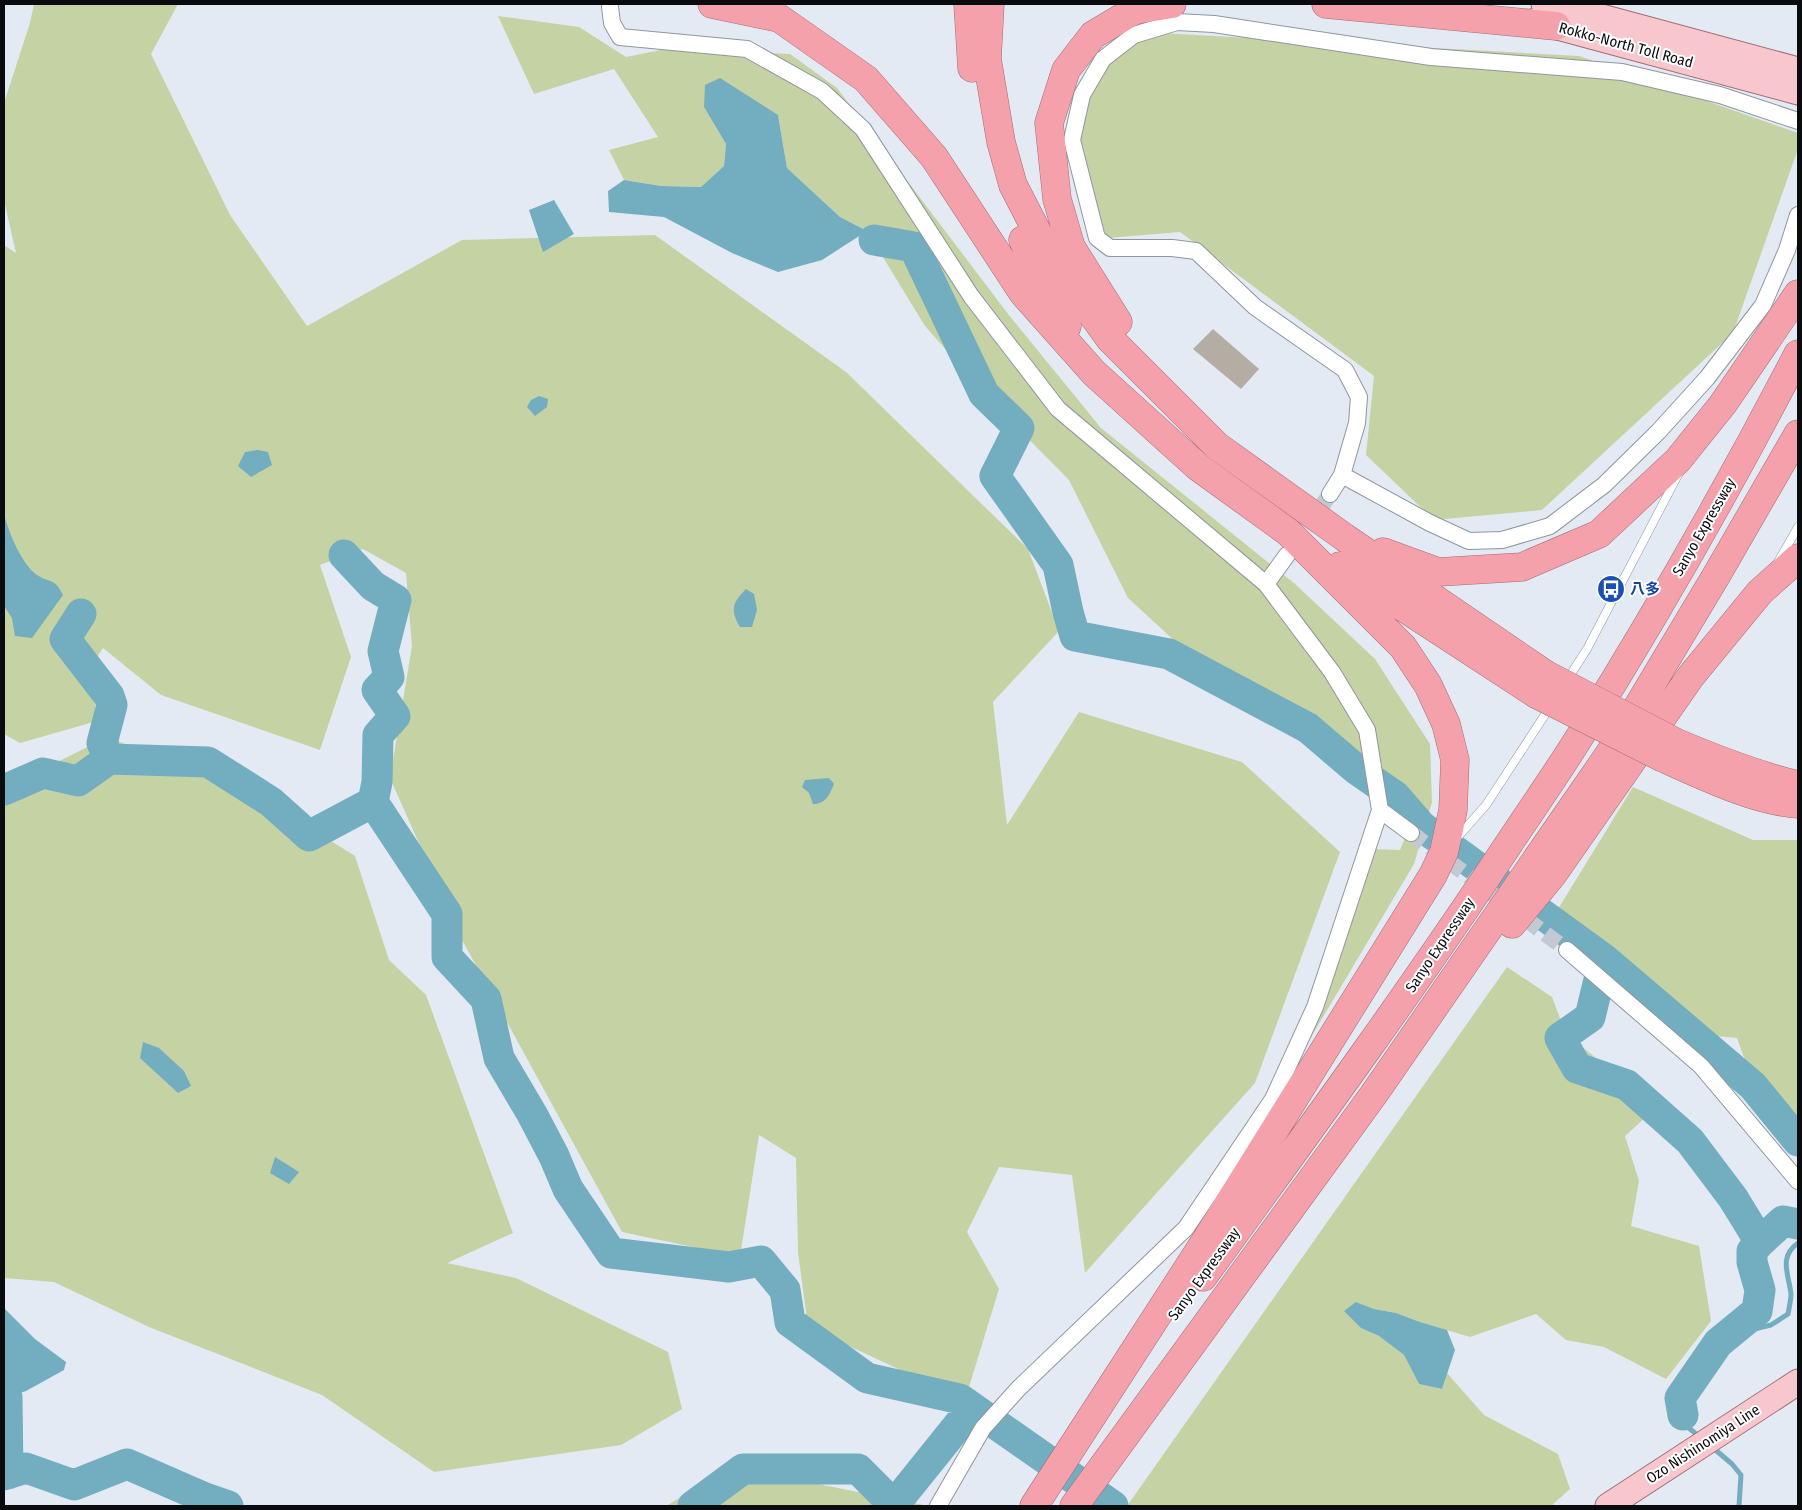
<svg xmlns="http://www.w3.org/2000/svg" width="1802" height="1510" font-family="'Fira Sans Condensed','Noto Sans JP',sans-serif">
<rect width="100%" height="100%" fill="#e4eaf4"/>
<path fill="#c5d2a3" d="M 34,4 L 178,4 L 151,54 L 230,215 L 307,326 L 462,240 L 655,235 L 846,372 L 1028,549 L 1059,631 L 993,702 L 1007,825 L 1079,712 L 1242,762 L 1340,852 L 1255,1083 L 1085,1273 L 1072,1175 L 999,1167 L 967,1232 L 999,1289 L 965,1400 L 808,1327 L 798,1252 L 796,1158 L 759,1135 L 740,1257 L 622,1232 L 462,940 L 390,778 L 412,646 L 406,573 L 363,549 L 320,565 L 351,657 L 320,750 L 161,695 L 103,648 L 90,668 L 97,721 L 20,743 L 4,734 L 4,245 L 16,253 L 4,200 L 4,103 L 30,23 Z
M 498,16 L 579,27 L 626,57 L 666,49 L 790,54 L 837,88 L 1008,314 L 1101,428 L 1295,584 L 1375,659 L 1430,744 L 1432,802 L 1414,864 L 1311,1037 L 1371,849 L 1400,850 L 1418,806 L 1361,755 L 1341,771 L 1228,690 L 1128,598 L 1069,480 L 995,405 L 925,326 L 867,231 L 840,217 L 787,168 L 778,115 L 704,107 L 726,144 L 724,166 L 701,187 L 661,186 L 624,180 L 609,150 L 658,137 L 614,69 L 534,94 Z
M 1160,33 L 1579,56 L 1798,133 L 1798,149 L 1733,333 L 1542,510 L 1434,520 L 1366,455 L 1374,376 L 1180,232 L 1108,238 L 1074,171 L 1076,120 L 1109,54 Z
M 107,737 L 253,792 L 355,856 L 389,960 L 426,995 L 513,1233 L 447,1263 L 516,1278 L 668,1352 L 682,1409 L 621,1445 L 434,1472 L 322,1395 L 149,1327 L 54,1282 L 4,1278 L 4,786 L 6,788 Z
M 1633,787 L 1753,840 L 1798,840 L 1798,1128 L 1749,1071 L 1737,1038 L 1704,1035 L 1558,909 Z
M 1507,967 L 1552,997 L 1566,1034 L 1657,1107 L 1625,1136 L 1639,1181 L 1631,1226 L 1699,1246 L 1711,1321 L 1666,1379 L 1604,1347 L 1566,1340 L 1536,1314 L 1470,1337 L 1420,1322 L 1396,1313 L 1374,1309 L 1356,1302 L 1361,1328 L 1379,1336 L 1404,1355 L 1419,1384 L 1442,1389 L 1447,1373 L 1484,1415 L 1558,1454 L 1570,1489 L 1551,1506 L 1127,1506 Z
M 731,1467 L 929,1506 L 666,1506 Z"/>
<path fill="#73adc0" d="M 720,78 L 778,115 L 787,168 L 840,217 L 867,231 L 822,260 L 778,272 L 732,253 L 664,217 L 609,212 L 608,191 L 624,180 L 661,186 L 701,187 L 724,166 L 726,144 L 704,107 L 705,85 Z
M 554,200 L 574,234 L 543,252 L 529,210 Z
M 539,396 L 548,399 L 547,407 L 535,416 L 527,407 L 531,400 Z
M 258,450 L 268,452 L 272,465 L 251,477 L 238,466 L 245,452 Z
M 4,514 C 8,531 22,565 37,575 C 51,584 54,577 63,595 L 32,638 L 15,636 L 12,618 L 4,606 Z
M 746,589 L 754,594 L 757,610 L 752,627 L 740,627 C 730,610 732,603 746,589 Z
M 829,778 L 834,784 C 830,794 826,804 813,804 L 809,793 L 802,787 L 805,780 Z
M 143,1042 L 159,1048 L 184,1071 L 191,1086 L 178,1093 L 140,1058 Z
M 275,1157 L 299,1172 L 289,1184 L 270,1173 Z
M 1356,1302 L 1374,1309 L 1396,1313 L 1420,1322 L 1447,1330 L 1455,1350 L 1442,1389 L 1419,1384 L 1404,1355 L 1379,1336 L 1361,1328 L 1344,1311 Z
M 4,1308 L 35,1339 L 66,1362 L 64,1370 L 26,1391 L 7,1397 L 4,1396 Z"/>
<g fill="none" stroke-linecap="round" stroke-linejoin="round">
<path stroke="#73adc0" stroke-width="5" d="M 1700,1437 L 1685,1425 L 1683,1415 L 1688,1403 L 1730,1346 L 1750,1330 L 1771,1325 L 1788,1314 C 1789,1308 1791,1300 1791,1294 C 1789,1275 1778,1257 1798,1243
M 1712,1447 L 1732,1464 L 1741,1475 L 1739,1506"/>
<path stroke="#73adc0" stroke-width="31" d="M 874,240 L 914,247 L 984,394 L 1019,428 L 995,476 L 1058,565 L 1068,612 L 1075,636 L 1169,654 L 1308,728 L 1356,769 L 1395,796 L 1421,826 L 1604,959 L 1753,1086 L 1798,1141
M 344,555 L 373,586 L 396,600 L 383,651 L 389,677 L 377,690 L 395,716 L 378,735 L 377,782 L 373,802
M 81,614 L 65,639 L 109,696 L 112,705 L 102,743 L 109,759
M 4,790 L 43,773 L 78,781 L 109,759 L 208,762 L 271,802 L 309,836 L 373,802 L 447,914 L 447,957 L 486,999 L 499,1058 L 532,1114 L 554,1156 L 568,1189 L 611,1253 L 729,1267 L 761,1261 L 785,1290 L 790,1322 L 867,1378 L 960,1399 L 1113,1506
M 1604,959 L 1590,1017 L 1560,1038 L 1577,1068 L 1627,1085 L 1690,1141 L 1733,1198 L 1760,1242 L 1783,1221 L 1798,1224
M 7,1397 L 8,1474
M 1683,1415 L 1680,1398 L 1718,1343 L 1757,1311 L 1760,1290 L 1752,1262 L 1752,1251 L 1760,1242
M 4,1475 L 26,1468 L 74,1485 L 127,1464 L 205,1498 L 228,1506
M 693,1506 L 743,1469 L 858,1469 L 894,1505 L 972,1408"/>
</g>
<path fill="#b4ada4" d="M 1213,329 L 1259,369 L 1241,389 L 1193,349 Z"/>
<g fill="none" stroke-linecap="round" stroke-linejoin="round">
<path stroke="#c3c9d2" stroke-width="16" stroke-dasharray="16 8" stroke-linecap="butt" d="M 1293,548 L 1330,494
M 1411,833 L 1567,950"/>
<g stroke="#90969f" stroke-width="9">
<path id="service" d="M 1778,562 L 1798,527
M 1567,680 L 1587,649 L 1679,473
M 1455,840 L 1486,805 L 1550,707"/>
</g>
<g stroke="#90969f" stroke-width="18">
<path id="minor" d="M 610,7 L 612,23 L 620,37 L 747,49 L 822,91 L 863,129 L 971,296 L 1058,409 L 1266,584 L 1332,672 L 1367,730 L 1380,810
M 1342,475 L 1357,423 L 1359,397 L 1345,370 L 1255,307 L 1196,251 L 1172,248 L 1110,248 L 1097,238 L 1072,140 L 1082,95 L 1103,59 L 1134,35 L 1177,22 L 1214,24 L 1431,57 L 1622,72 L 1720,95 L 1798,121
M 1330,494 L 1342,475 L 1430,523 L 1469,541 L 1502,540 L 1550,526 L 1604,485 L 1658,432 L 1707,378 L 1763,305 L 1787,250 L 1798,215
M 1266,584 L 1287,555
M 1567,950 L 1701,1066 L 1798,1181
M 938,1506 L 983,1428 L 1018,1389 L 1186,1228 L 1273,1099 L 1315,1007 L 1380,810 L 1411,833"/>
</g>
<g stroke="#a26c74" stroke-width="27">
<path id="primary" d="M 1544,4 L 1587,13 L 1798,70
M 1535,21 L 1798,92
M 1608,1506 L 1798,1382"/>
</g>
<g stroke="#a26c74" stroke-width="29">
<path id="motorway" d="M 712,4 L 779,18 L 866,79 L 934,157 L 1023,293 L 1094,373 L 1198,467 L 1288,532 L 1403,647 L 1428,685 L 1446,724 L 1455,760 L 1453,810 L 1444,852 L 1433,875 L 1208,1237 L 1034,1506
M 968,4 L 972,68
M 990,4 L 987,59 L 1001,142 L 1013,185 L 1049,255 L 1110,339 L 1217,446 L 1344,537 L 1545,674
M 1326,4 L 1556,26
M 1023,240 L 1043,283 L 1067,326
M 1118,322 L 1071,247 L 1057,199 L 1049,123 L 1066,70 L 1093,35 L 1135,10 L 1172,4
M 1383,552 L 1438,572 L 1522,567 L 1599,534 L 1678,460 L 1723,404 L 1798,294
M 1340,566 L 1536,694
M 1675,742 C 1715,759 1756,775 1798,785
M 1663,758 C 1704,776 1754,801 1798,804
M 1512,924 L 1553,874 L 1691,676 L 1760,592 L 1798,558
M 1203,1277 C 1306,1135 1409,994 1506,848 C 1531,810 1558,772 1582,733 C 1659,610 1731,483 1798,354
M 1074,1506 L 1374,1094 L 1610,753 L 1716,576 L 1798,434"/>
</g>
<use href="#service" stroke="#fff" stroke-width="8"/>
<use href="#minor" stroke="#fff" stroke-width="16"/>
<use href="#primary" stroke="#f8c7cd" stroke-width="25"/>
<use href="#motorway" stroke="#f4a1ab" stroke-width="28"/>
<g stroke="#a26c74" stroke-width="29" stroke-linecap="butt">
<path id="motorway-bridge" d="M 1545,674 L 1675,742
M 1536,694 L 1663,758"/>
</g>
<use href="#motorway-bridge" stroke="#f4a1ab" stroke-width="28"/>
</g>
<defs>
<g id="bus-disc" transform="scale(1.4375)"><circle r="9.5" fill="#1a4fb4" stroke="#fff"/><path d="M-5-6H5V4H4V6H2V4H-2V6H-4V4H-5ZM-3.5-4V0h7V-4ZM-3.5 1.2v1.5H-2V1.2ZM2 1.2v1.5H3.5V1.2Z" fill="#fff"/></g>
</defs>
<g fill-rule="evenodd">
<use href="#bus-disc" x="1611" y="589"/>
</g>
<g text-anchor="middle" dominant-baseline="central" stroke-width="4" stroke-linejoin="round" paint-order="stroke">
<g font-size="15" fill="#090b0e" stroke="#fff">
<text transform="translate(1626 45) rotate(15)">Rokko-North Toll Road</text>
<text transform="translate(1704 527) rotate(-60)">Sanyo Expressway</text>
<text transform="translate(1440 945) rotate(-56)">Sanyo Expressway</text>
<text transform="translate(1204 1274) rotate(-54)">Sanyo Expressway</text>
<text transform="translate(1703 1444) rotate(-33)">Ozo Nishinomiya Line</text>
</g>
<g font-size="15" font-weight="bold" fill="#164399" stroke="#fff" text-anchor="start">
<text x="1630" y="589">八多</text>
</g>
</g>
<rect width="1802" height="1510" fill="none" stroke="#090b0e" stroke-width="10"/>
</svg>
